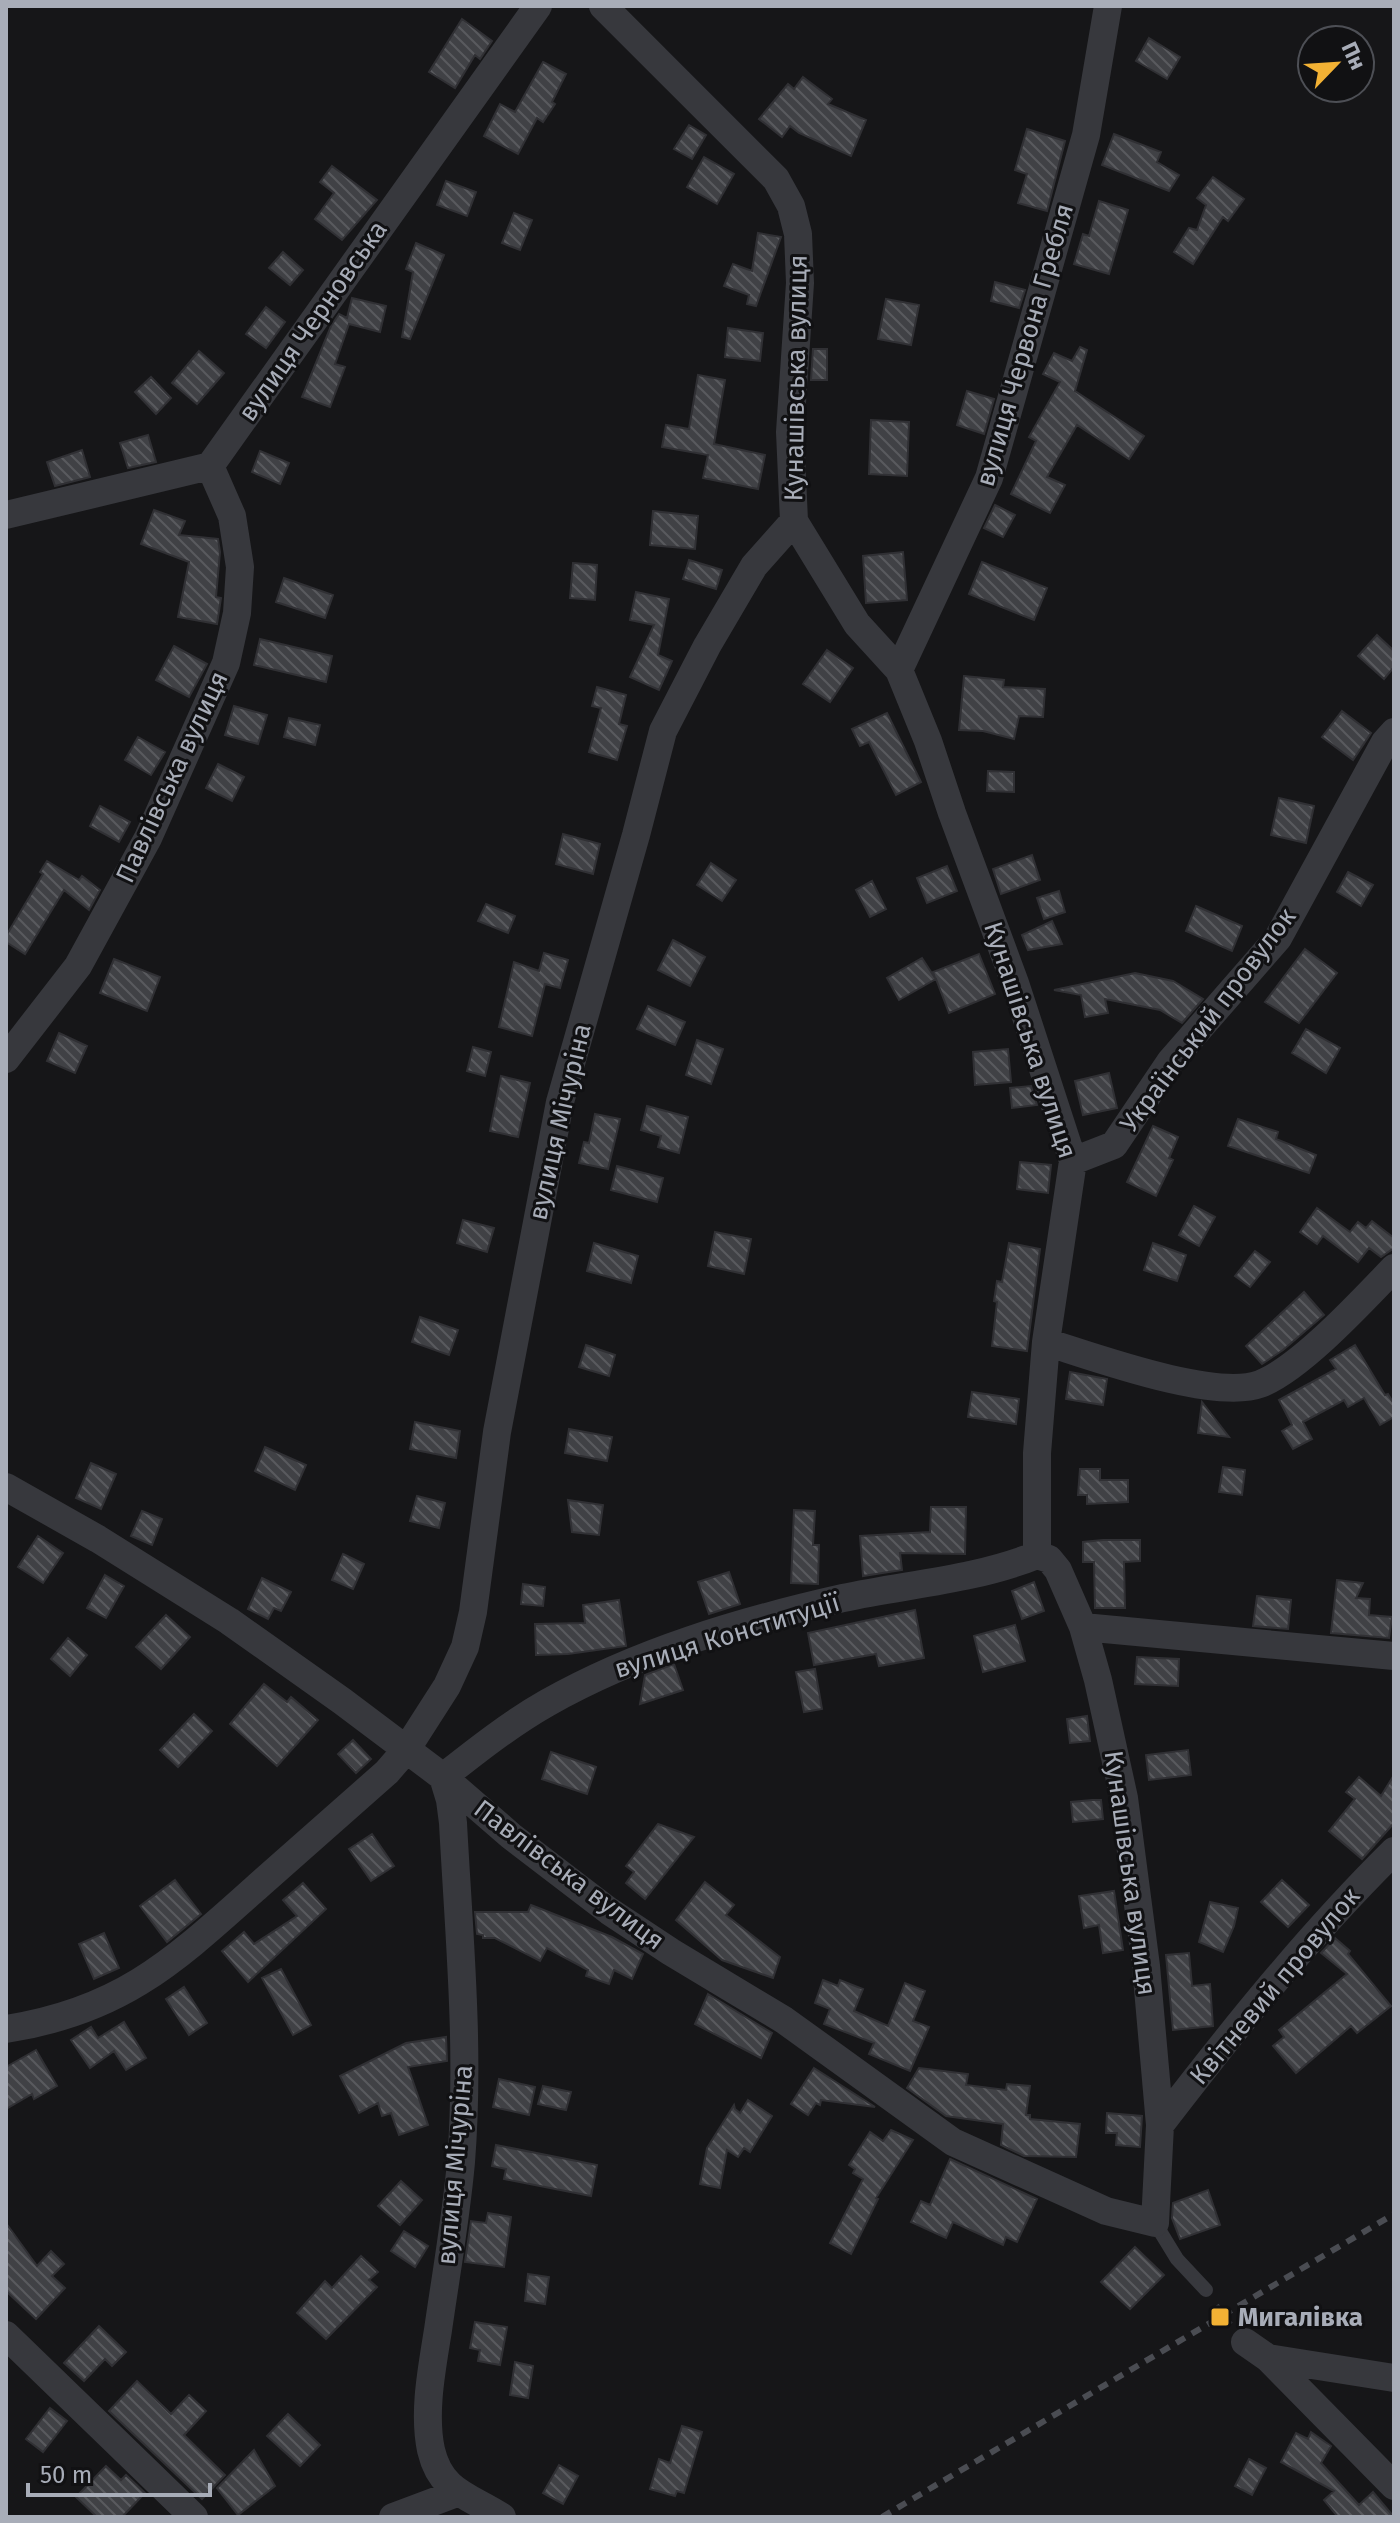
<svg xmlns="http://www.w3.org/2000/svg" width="1400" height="2523" font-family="'Fira Sans',sans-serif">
<defs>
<pattern id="building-back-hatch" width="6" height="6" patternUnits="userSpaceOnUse" patternTransform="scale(2)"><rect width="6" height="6" fill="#404145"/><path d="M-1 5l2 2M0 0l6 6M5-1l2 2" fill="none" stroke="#595a5e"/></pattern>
</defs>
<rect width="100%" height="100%" fill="#161618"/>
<path fill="url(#building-back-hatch)" stroke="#303034" stroke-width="2" d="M 462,19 L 492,41 L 480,59 L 475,55 L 455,88 L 429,72 Z
M 1149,38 L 1180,57 L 1167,79 L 1136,61 Z
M 543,62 L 566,74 L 552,102 L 555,104 L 543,122 L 537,118 L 518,154 L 484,136 L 500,104 L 515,112 Z
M 803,77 L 832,99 L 828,104 L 866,120 L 851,156 L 799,133 L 790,126 L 782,137 L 759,119 L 788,84 L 794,89 Z
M 689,125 L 706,135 L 692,159 L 674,149 Z
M 1027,129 L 1065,141 L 1047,211 L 1018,203 L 1027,174 L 1015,170 Z
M 1114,134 L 1161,152 L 1157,162 L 1179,175 L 1169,191 L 1102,165 Z
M 704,157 L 734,174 L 717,204 L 687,187 Z
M 332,166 L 377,200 L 342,240 L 315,219 L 334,193 L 320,182 Z
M 1213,177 L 1244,199 L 1228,221 L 1223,217 L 1193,264 L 1174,252 L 1189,228 L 1197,230 L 1206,205 L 1197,198 Z
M 446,181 L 476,192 L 467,216 L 437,205 Z
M 1099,201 L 1128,210 L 1109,274 L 1074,264 L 1083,234 L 1089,236 Z
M 514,213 L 532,220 L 520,250 L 502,243 Z
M 758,233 L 781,237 L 756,306 L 747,304 L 749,295 L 724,286 L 733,264 L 752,271 Z
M 416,243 L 444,255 L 410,339 L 402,337 L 413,272 L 406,269 Z
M 283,252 L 303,270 L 290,285 L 269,268 Z
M 995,282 L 1025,290 L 1019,308 L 991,301 Z
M 352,298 L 386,306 L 380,332 L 349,324 L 335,364 L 345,367 L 330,407 L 302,397 L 331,326 L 339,314 L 347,318 Z
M 886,299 L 919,305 L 911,345 L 878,339 Z
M 266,307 L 285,322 L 266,348 L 246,334 Z
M 728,328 L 763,333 L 760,361 L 725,357 Z
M 1080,347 L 1087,350 L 1075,391 L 1144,436 L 1129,459 L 1077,425 L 1047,477 L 1065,485 L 1050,513 L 1011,494 L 1036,441 L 1029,437 L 1060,382 L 1043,374 L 1054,353 L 1072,361 Z
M 813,349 L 827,349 L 827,380 L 811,380 Z
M 199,351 L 224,373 L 197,404 L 172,383 Z
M 698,375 L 725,380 L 714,444 L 765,455 L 758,489 L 703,478 L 708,455 L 662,447 L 666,425 L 689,429 Z
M 151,377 L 171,398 L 156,414 L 135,392 Z
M 967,391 L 994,399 L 984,434 L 957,425 Z
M 871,420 L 909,422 L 907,476 L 869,474 Z
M 148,435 L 156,462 L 128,468 L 120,443 Z
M 82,450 L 90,477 L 55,486 L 47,462 Z
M 260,451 L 289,463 L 280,484 L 252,472 Z
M 995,505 L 1015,515 L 1003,537 L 984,528 Z
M 154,510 L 185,521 L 179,535 L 218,539 L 220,552 L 216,597 L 221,598 L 217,624 L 178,617 L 189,562 L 141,544 Z
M 653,511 L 698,516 L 695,549 L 650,545 Z
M 903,552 L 907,600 L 866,603 L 863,556 Z
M 689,560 L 722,570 L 716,589 L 683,579 Z
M 982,562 L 1047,588 L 1034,620 L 969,594 Z
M 573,563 L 597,565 L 595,600 L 570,598 Z
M 284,578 L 333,595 L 325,618 L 276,602 Z
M 636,592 L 669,599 L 658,655 L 672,661 L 659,690 L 630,677 L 654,625 L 630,620 Z
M 1377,635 L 1394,651 L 1394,667 L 1384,679 L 1358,656 Z
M 260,639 L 332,656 L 326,682 L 254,665 Z
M 174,646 L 207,664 L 189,697 L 156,680 Z
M 827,650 L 853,668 L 830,702 L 803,684 Z
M 964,676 L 1004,680 L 1003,687 L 1045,689 L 1043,717 L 1019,716 L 1014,739 L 983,731 L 959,730 Z
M 597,687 L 626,695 L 619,724 L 627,726 L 617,760 L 589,752 L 601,708 L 592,706 Z
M 234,706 L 267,715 L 258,744 L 225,735 Z
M 1342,711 L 1371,733 L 1353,760 L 1322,737 Z
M 887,713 L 921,782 L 896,795 L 869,742 L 860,746 L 852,729 Z
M 289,718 L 320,725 L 315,745 L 284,737 Z
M 138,737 L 165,752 L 151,775 L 125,760 Z
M 218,764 L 244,777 L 232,801 L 206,788 Z
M 988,771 L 1014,772 L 1014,792 L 987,791 Z
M 1279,798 L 1314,806 L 1306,843 L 1271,835 Z
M 100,806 L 130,822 L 119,842 L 90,826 Z
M 563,834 L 600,844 L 593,874 L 556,864 Z
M 1032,855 L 1040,880 L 1001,894 L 993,869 Z
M 47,861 L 79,880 L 82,876 L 100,890 L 89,910 L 64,890 L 25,954 L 6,942 L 6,936 L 43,874 L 40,872 Z
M 711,863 L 736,880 L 722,901 L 697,885 Z
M 947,866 L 957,891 L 927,903 L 917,878 Z
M 1348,872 L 1373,885 L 1361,906 L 1337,892 Z
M 872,881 L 886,909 L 870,917 L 856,890 Z
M 1059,891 L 1065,912 L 1044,919 L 1037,898 Z
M 486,904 L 515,916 L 508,933 L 478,921 Z
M 1196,906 L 1242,926 L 1232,951 L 1186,931 Z
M 1052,921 L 1062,944 L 1028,950 L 1022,935 Z
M 673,940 L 705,957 L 690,986 L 658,970 Z
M 1305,949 L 1337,973 L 1299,1023 L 1265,1002 Z
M 544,953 L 568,960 L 560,988 L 545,984 L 532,1036 L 499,1027 L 514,962 L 539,971 Z
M 979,954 L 995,994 L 949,1013 L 936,979 L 899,1000 L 887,978 L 922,958 L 935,978 L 933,972 Z
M 114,959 L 160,977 L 147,1011 L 100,993 Z
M 1135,973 L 1173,981 L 1203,999 L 1182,1023 L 1160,1010 L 1105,999 L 1108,1013 L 1085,1017 L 1081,995 L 1054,990 Z
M 648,1006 L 685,1022 L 675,1045 L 637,1029 Z
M 1306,1029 L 1340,1048 L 1326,1073 L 1292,1053 Z
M 59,1033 L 87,1046 L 75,1073 L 47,1061 Z
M 697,1040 L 723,1049 L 711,1084 L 686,1075 Z
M 473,1047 L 491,1052 L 485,1076 L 467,1071 Z
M 1008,1049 L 1011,1082 L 975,1085 L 973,1052 Z
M 1109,1073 L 1117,1108 L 1083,1115 L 1075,1081 Z
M 501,1076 L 530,1083 L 518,1137 L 490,1131 Z
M 1031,1086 L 1037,1105 L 1012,1108 L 1010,1088 Z
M 647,1106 L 688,1117 L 679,1153 L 658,1147 L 661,1136 L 641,1130 Z
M 595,1114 L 620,1119 L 608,1169 L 579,1163 L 584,1142 L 589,1143 Z
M 1238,1119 L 1278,1132 L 1276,1139 L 1316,1155 L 1309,1173 L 1228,1146 Z
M 1153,1126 L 1178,1137 L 1169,1158 L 1173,1160 L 1156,1196 L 1127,1182 Z
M 1020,1162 L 1051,1165 L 1048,1193 L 1017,1189 Z
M 617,1166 L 663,1178 L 657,1202 L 611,1190 Z
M 1194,1206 L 1215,1217 L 1199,1246 L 1179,1235 Z
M 1317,1208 L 1350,1232 L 1358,1222 L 1366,1228 L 1372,1221 L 1394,1238 L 1394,1248 L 1381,1257 L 1369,1248 L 1358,1262 L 1323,1236 L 1317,1244 L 1300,1232 Z
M 463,1220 L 494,1228 L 487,1252 L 457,1243 Z
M 715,1232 L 751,1239 L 744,1274 L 708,1266 Z
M 594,1243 L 638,1256 L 631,1283 L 587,1271 Z
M 1009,1243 L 1040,1249 L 1027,1351 L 992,1346 L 997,1302 L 994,1301 L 997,1281 L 1002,1282 Z
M 1153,1243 L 1186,1255 L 1177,1281 L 1144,1270 Z
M 1255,1251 L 1270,1262 L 1250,1287 L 1235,1276 Z
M 1304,1292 L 1324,1315 L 1283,1350 L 1262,1364 L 1246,1346 Z
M 420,1317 L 458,1330 L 449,1355 L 412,1342 Z
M 586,1345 L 615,1355 L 609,1376 L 579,1367 Z
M 1355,1345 L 1385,1395 L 1388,1394 L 1394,1404 L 1394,1417 L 1380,1425 L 1364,1398 L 1348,1407 L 1344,1400 L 1303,1422 L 1312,1439 L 1293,1449 L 1282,1431 L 1292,1425 L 1279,1400 L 1336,1369 L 1330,1360 Z
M 1070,1372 L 1107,1379 L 1103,1405 L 1066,1399 Z
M 972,1392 L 1019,1399 L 1016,1424 L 968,1417 Z
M 1202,1402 L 1229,1437 L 1198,1433 Z
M 415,1422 L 460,1431 L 456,1458 L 410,1449 Z
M 569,1429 L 612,1437 L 607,1461 L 565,1453 Z
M 265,1447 L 306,1465 L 295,1490 L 255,1471 Z
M 91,1463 L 116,1474 L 101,1509 L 76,1498 Z
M 1223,1467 L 1245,1470 L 1242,1495 L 1219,1492 Z
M 1080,1469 L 1100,1469 L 1100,1480 L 1128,1480 L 1128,1502 L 1087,1504 L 1087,1495 L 1078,1495 Z
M 417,1496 L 445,1503 L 439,1528 L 410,1521 Z
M 568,1500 L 603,1505 L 599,1535 L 572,1532 Z
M 931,1507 L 966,1507 L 965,1554 L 900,1553 L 902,1570 L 863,1576 L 860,1536 L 930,1532 Z
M 794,1510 L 815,1511 L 813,1545 L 819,1545 L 818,1584 L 791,1583 Z
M 142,1511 L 162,1519 L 152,1545 L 131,1536 Z
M 38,1536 L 63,1553 L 43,1583 L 18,1567 Z
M 1103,1540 L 1140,1540 L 1140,1561 L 1124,1562 L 1125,1608 L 1095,1608 L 1094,1562 L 1083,1562 L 1083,1542 Z
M 343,1554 L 364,1564 L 353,1589 L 332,1580 Z
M 729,1572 L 740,1604 L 709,1614 L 698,1582 Z
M 105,1575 L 124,1586 L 106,1618 L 87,1608 Z
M 262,1578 L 291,1592 L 281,1611 L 274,1608 L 268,1619 L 248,1609 Z
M 1337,1580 L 1363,1583 L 1356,1598 L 1370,1599 L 1369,1615 L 1392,1617 L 1389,1638 L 1331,1633 Z
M 1034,1582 L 1044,1611 L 1022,1619 L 1012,1591 Z
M 523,1584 L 545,1587 L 543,1606 L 521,1604 Z
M 1257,1596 L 1291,1600 L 1288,1629 L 1253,1626 Z
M 619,1600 L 626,1646 L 568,1654 L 536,1655 L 535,1624 L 585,1623 L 583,1605 Z
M 915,1610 L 924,1658 L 879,1666 L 876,1654 L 814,1665 L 808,1633 Z
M 166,1615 L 190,1637 L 161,1669 L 136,1647 Z
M 1015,1625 L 1025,1661 L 983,1672 L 974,1636 Z
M 68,1638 L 87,1655 L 70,1676 L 51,1659 Z
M 1137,1657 L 1179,1659 L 1178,1686 L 1135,1684 Z
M 674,1664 L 683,1690 L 640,1704 L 645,1675 Z
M 815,1669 L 822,1709 L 804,1712 L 796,1672 Z
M 264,1684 L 287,1702 L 291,1697 L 318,1720 L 277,1766 L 230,1724 Z
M 194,1714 L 212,1731 L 178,1767 L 160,1750 Z
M 1087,1716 L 1090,1741 L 1070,1743 L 1067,1719 Z
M 353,1740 L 371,1759 L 356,1773 L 338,1754 Z
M 1188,1750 L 1191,1775 L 1149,1780 L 1146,1755 Z
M 551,1752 L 596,1767 L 587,1794 L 542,1779 Z
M 1394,1775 L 1394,1823 L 1362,1859 L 1329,1831 L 1355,1799 L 1346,1792 L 1359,1777 L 1381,1796 Z
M 1092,1800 L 1101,1800 L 1103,1819 L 1073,1822 L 1071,1802 Z
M 658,1824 L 694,1837 L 645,1899 L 626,1883 L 634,1872 L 626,1866 Z
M 372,1834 L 394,1866 L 371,1881 L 349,1849 Z
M 175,1880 L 201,1914 L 167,1942 L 140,1906 Z
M 1282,1880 L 1309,1905 L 1288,1927 L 1261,1902 Z
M 705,1882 L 734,1905 L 726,1915 L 780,1957 L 773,1978 L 722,1960 L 676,1920 Z
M 303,1883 L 326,1909 L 248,1982 L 222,1951 L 244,1932 L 254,1944 L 297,1916 L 283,1900 Z
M 1114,1891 L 1123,1950 L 1103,1953 L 1099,1925 L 1084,1928 L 1079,1896 Z
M 1210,1902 L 1238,1908 L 1234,1926 L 1223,1952 L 1199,1942 Z
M 531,1905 L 612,1937 L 643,1954 L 632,1979 L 614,1970 L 609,1984 L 586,1976 L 588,1970 L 547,1948 L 540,1961 L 495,1938 L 483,1938 L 483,1935 L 477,1934 L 475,1912 L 528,1912 Z
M 104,1933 L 119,1968 L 94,1979 L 79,1944 Z
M 1335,1938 L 1350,1951 L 1348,1954 L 1391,2006 L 1357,2033 L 1351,2026 L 1296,2073 L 1273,2046 L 1284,2037 L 1279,2030 L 1347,1974 L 1321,1953 Z
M 1189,1953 L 1192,1986 L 1210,1984 L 1213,2026 L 1173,2030 L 1166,1955 Z
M 281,1969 L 311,2025 L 293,2035 L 262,1978 Z
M 823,1980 L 838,1986 L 840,1980 L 863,1989 L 854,2011 L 888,2026 L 905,1983 L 925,1991 L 913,2021 L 929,2027 L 910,2071 L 869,2054 L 874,2043 L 824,2024 L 830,2009 L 815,2003 Z
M 184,1987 L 207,2023 L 189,2035 L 166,1999 Z
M 708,1994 L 772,2033 L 761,2058 L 695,2024 Z
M 124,2022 L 146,2058 L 126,2070 L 114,2051 L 90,2068 L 71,2040 L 91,2027 L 98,2038 Z
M 446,2037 L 447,2061 L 408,2067 L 428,2125 L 399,2135 L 391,2113 L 382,2116 L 378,2103 L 359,2113 L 340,2076 L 406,2043 Z
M 36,2050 L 57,2086 L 34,2099 L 32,2094 L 6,2109 L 6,2067 Z
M 814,2068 L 872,2105 L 875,2107 L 821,2100 L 820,2105 L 816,2103 L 808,2115 L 791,2104 Z
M 919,2068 L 968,2074 L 966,2085 L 1006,2090 L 1007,2084 L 1030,2086 L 1026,2115 L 1030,2115 L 1030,2119 L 1080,2124 L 1076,2157 L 1024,2156 L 1001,2145 L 1003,2124 L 946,2116 L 907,2088 Z
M 499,2079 L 535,2087 L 529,2115 L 493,2107 Z
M 543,2086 L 571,2092 L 566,2110 L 538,2104 Z
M 748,2100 L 772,2116 L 750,2152 L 744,2148 L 738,2157 L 727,2150 L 720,2188 L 700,2184 L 707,2148 L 734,2105 L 735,2109 L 740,2113 Z
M 1107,2113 L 1142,2116 L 1140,2147 L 1116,2145 L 1117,2133 L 1106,2133 Z
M 891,2130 L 913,2140 L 876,2198 L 878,2199 L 851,2254 L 830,2243 L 863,2179 L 853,2173 L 855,2169 L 849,2165 L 870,2132 L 883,2141 Z
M 496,2145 L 597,2165 L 591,2196 L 504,2179 L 506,2169 L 492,2166 Z
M 950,2159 L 1037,2199 L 1017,2242 L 1006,2237 L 1003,2245 L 953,2222 L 946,2238 L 911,2222 L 921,2201 L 930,2205 Z
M 401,2181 L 422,2200 L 400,2225 L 378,2206 Z
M 1208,2190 L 1220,2225 L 1180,2239 L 1172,2218 L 1173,2203 Z
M 488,2213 L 511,2217 L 504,2267 L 465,2262 L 471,2221 L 486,2223 Z
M 6,2223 L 37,2266 L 51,2251 L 64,2264 L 52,2276 L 65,2288 L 36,2319 L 6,2291 Z
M 404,2231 L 428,2246 L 415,2267 L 391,2251 Z
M 1135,2247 L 1164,2275 L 1130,2309 L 1101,2282 Z
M 361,2256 L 378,2272 L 369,2280 L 377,2287 L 326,2339 L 297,2313 L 325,2281 L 332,2288 Z
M 528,2274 L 549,2277 L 545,2304 L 525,2301 Z
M 475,2322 L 507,2327 L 500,2365 L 478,2361 L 480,2350 L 470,2348 Z
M 99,2326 L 126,2352 L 112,2366 L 105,2359 L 84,2381 L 64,2363 Z
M 515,2362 L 533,2366 L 528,2398 L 510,2395 Z
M 137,2381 L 171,2414 L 189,2395 L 206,2411 L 184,2435 L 225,2475 L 202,2499 L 109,2411 Z
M 50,2408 L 67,2421 L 43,2452 L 26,2439 Z
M 288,2414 L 320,2445 L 300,2466 L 267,2436 Z
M 682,2426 L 702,2432 L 684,2493 L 677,2491 L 675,2496 L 650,2489 L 659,2459 L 670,2463 Z
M 1311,2432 L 1331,2446 L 1321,2463 L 1359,2505 L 1373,2492 L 1394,2517 L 1338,2517 L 1324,2500 L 1334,2491 L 1281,2462 L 1296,2433 L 1308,2439 Z
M 254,2450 L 275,2486 L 238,2515 L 217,2488 Z
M 1249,2459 L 1266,2468 L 1252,2495 L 1235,2486 Z
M 559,2465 L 578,2476 L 563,2504 L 543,2493 Z
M 106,2466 L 121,2480 L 126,2475 L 145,2493 L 122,2517 L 97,2517 L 76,2497 Z"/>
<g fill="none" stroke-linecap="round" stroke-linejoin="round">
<path stroke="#3d3f44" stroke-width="4" stroke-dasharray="4 6" stroke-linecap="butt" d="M 1217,2305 L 1231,2324"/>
<path stroke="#37383d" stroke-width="14" d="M 1155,2223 L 1177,2259 L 1206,2290"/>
<path stroke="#37383d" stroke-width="28" d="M 6,515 L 210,466 L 538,6
M 899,670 L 989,478 L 1086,135 L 1108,6
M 6,1059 L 78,966 L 148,838 L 226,663 L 237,613 L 240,567 L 232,516 L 210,466
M 1073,1161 L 1114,1145 L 1170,1062 L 1278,938 L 1385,742 L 1394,732
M 1046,1342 C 1094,1357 1215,1401 1260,1384 C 1300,1369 1363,1300 1394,1268
M 6,1487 L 98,1539 L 229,1621 L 342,1701 L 443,1777 L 511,1836 L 609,1911 L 671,1952 L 784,2020 L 953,2142 L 1106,2211 L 1155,2223 L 1160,2125 L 1146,1966 L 1124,1798 L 1098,1680 L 1083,1627 L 1058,1570 L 1049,1559 L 1037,1555 L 1037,1453 L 1046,1342 L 1073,1161 L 1015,983 L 952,813 L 928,741 L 899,670 L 857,624 L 794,521 L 790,432 L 800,283 L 798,234 L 791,206 L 776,179 L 603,6
M 1083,1627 L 1394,1656
M 6,2029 C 122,2011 174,1961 258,1886 C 301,1848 344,1810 387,1772 L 406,1750 L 447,1686 L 465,1647 L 473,1612 L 497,1432 L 560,1102 L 636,835 L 663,731 L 707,646 L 754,566 L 794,521
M 1160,2125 C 1233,2030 1309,1935 1394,1851
M 6,2335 L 194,2517
M 1245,2342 L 1268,2358 L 1394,2486
M 1268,2358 L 1394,2378
M 393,2517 L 457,2493
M 502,2517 C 470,2496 441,2493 431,2450 C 423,2412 432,2368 438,2330 C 446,2274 456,2218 461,2162 C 470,2049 459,1936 453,1823 L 450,1800 L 443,1777 C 476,1751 510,1724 547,1703 C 637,1652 741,1621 843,1598 C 908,1584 975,1580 1037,1555"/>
<path stroke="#4a4c52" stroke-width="6" stroke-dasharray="10 8" stroke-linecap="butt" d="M 882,2517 L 1394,2214"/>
</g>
<rect fill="#f2b134" stroke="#111113" stroke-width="3" x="1210" y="2307" width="20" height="20" rx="4"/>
<g text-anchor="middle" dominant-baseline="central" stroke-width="6" stroke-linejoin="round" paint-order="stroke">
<g font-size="26" fill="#a8adb8" stroke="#111113">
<text transform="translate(313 321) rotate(-55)">вулиця Черновська</text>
<text transform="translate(1025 345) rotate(-74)">вулиця Червона Гребля</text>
<text transform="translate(796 378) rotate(-89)">Кунашівська вулиця</text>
<text transform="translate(172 777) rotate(-65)">Павлівська вулиця</text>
<text transform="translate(1208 1020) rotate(-53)">Український провулок</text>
<text transform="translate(1030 1040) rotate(72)">Кунашівська вулиця</text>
<text transform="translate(560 1122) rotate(-77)">вулиця Мічуріна</text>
<text transform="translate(727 1636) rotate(-17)">вулиця Конституції</text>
<text transform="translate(1130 1873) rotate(82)">Кунашівська вулиця</text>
<text transform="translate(569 1875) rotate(37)">Павлівська вулиця</text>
<text transform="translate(1275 1986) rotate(-50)">Квітневий провулок</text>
<text transform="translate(455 2165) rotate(-85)">вулиця Мічуріна</text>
</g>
<g font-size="26" font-weight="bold" fill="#a8adb8" stroke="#111113" text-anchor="start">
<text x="1238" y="2317">Мигалівка</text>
</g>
</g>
<rect width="1400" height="2523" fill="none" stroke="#a8adb8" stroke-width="16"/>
<g transform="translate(1336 64) rotate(65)"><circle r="38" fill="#111113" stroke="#4d4f55" stroke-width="2"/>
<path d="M0-6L14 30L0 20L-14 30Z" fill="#f2b134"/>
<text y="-12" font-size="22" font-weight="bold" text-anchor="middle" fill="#a8adb8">Пн</text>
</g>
<path d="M28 2483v12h182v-12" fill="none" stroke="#a8adb8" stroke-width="4"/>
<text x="40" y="2483" font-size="24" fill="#a8adb8" stroke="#111113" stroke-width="6" paint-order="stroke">50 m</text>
</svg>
